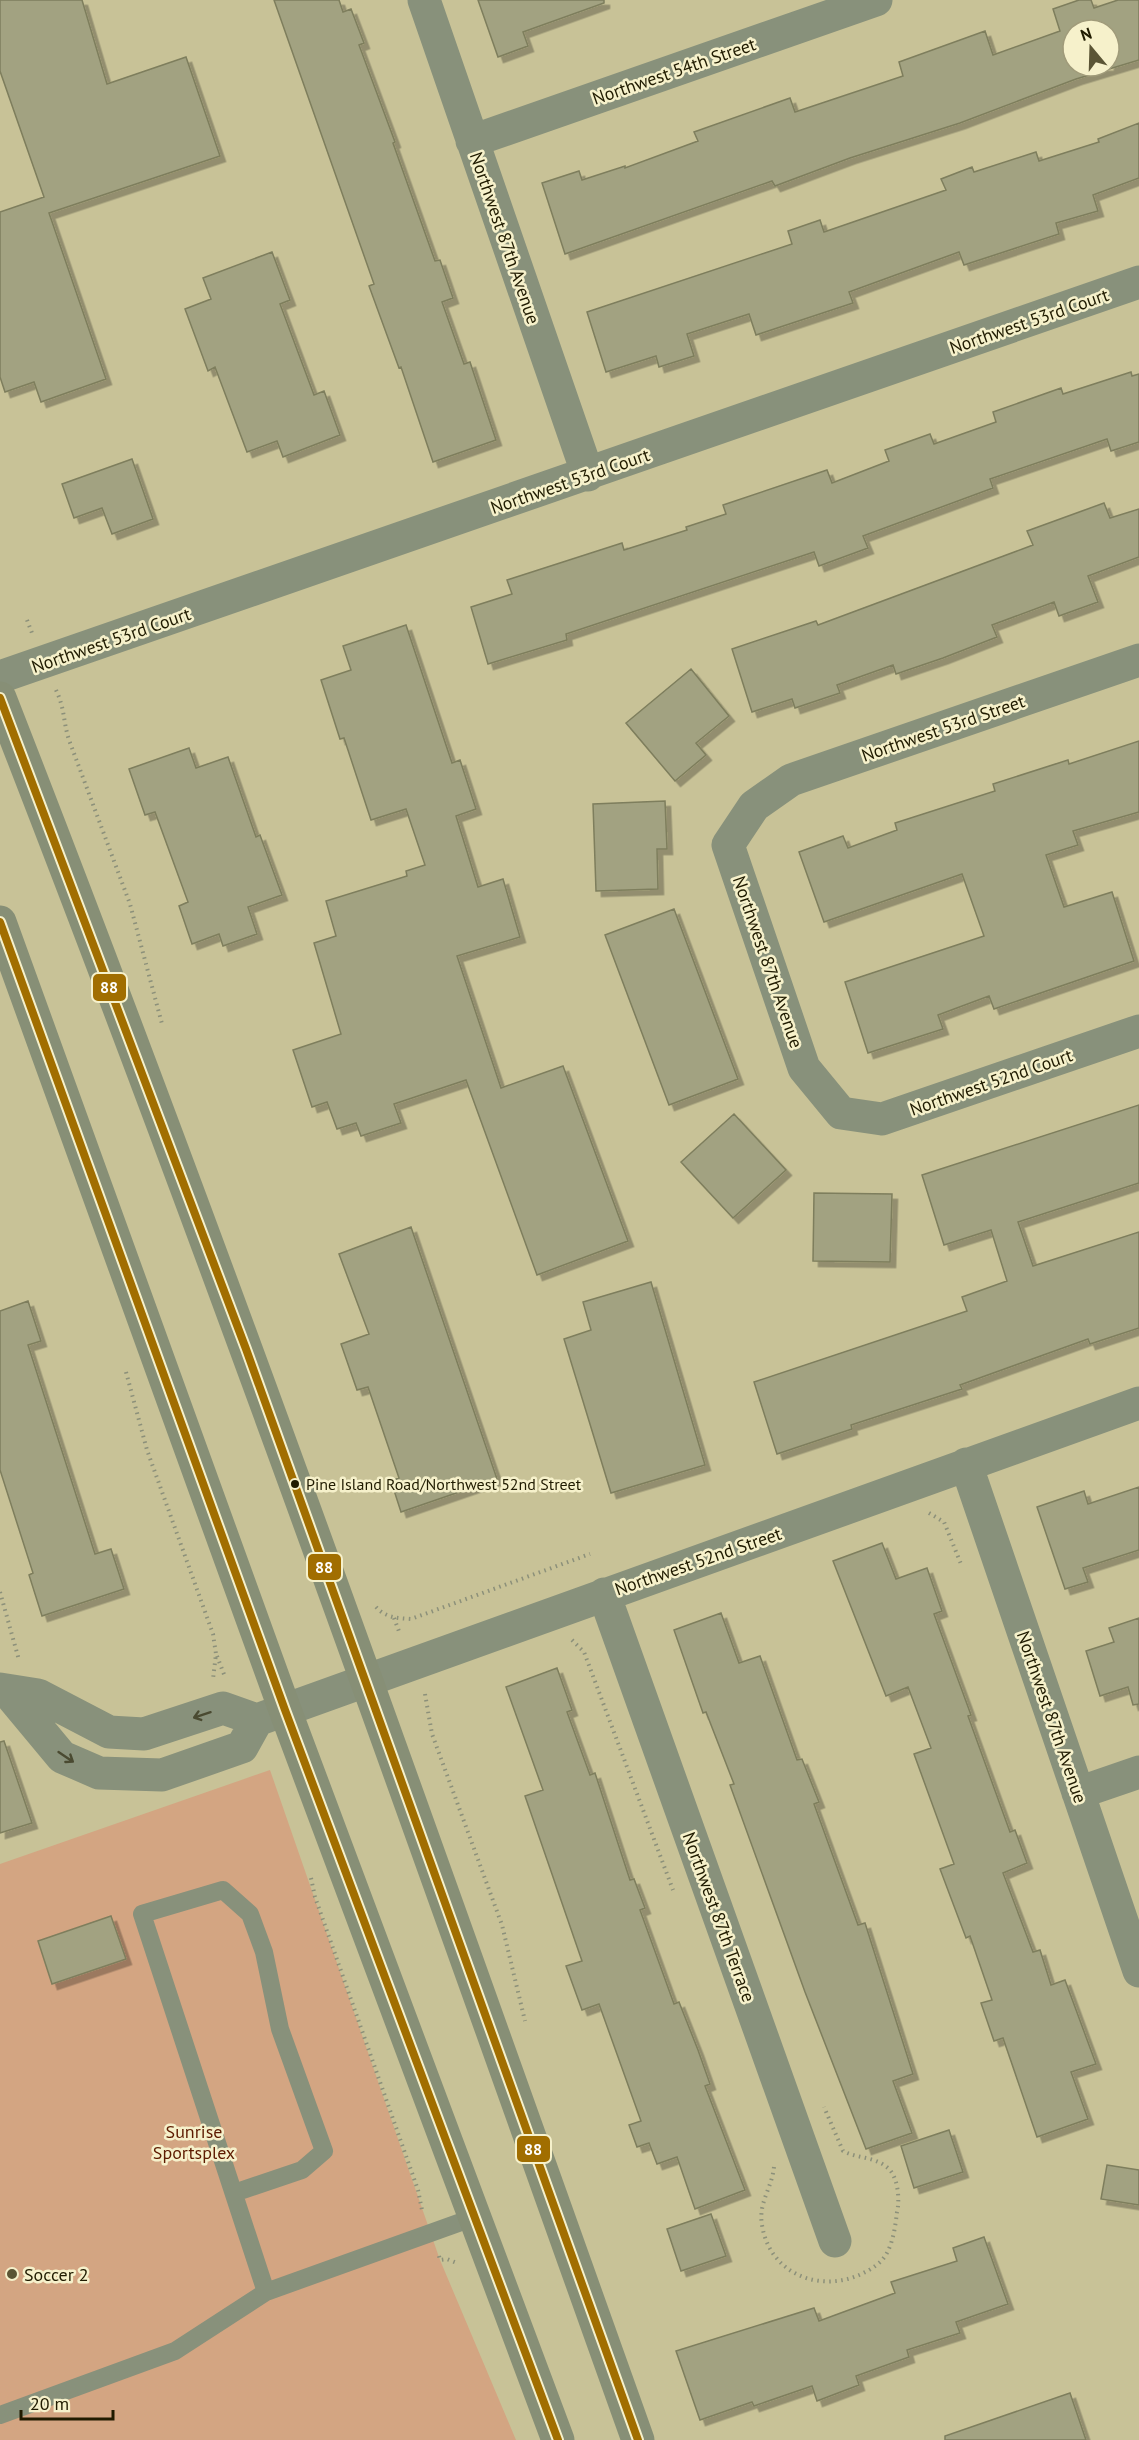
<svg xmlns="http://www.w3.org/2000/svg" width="1139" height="2440" font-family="'PT Sans',sans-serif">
<defs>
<filter id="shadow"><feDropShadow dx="5.5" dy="5.5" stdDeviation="0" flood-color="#0004"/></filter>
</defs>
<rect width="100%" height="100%" fill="#c8c297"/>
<path fill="#d3a582" d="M 270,1770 L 440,2260 L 516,2440 L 0,2440 L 0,1864 Z"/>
<path fill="#a2a281" stroke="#7e7e5d" stroke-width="1.5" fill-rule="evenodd" filter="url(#shadow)" d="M 0,0 L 82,0 L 107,84 L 186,57 L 220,156 L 49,213 L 106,379 L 41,402 L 34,382 L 5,392 L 0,377 L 0,212 L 44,197 L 0,71 Z
M 274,0 L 339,0 L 343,12 L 351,9 L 364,43 L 359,45 L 395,142 L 393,143 L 435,261 L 440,260 L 453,298 L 442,302 L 464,364 L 470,362 L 496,440 L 433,462 L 401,367 L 399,368 L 369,286 L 374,284 Z
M 478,0 L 604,0 L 604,3 L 523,32 L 528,46 L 498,57 Z
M 1079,0 L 1091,0 L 1094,8 L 1118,0 L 1139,0 L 1139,60 L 1076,79 L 960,123 L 850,158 L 775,186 L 772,181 L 565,254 L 542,183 L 579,171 L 582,180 L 625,166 L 625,168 L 698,141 L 694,132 L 790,98 L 795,112 L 903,76 L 899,62 L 985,31 L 993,55 L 1060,31 L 1053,9 ZM 1073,30 L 1109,30 L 1109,66 L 1073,66 Z
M 1139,123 L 1139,178 L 1093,195 L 1098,211 L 1056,223 L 1059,234 L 964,265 L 959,252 L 849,292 L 853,303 L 756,335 L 749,314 L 687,334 L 694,356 L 659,367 L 656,356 L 606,372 L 587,312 L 792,244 L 788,231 L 820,220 L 824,232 L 946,190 L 941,179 L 972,167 L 974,172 L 1036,152 L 1039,161 L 1099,142 L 1098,139 Z
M 272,252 L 290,300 L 280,304 L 314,395 L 324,391 L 340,435 L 283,457 L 277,441 L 247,452 L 215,367 L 208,371 L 185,309 L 211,299 L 203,278 Z
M 1131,372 L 1132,376 L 1139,374 L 1139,442 L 1111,451 L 1107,439 L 990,479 L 993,488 L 863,536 L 868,548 L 819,566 L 814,552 L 566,634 L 567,640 L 488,664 L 471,607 L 512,594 L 507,580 L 622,543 L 624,550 L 687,530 L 686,527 L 726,514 L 723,505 L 827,470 L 832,483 L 889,461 L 885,450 L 930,434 L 934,444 L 996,422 L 993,412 L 1061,388 L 1063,394 Z
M 132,459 L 153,519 L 112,534 L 102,508 L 74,518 L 62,484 Z
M 1104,503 L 1110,518 L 1139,509 L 1139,557 L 1088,576 L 1098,602 L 1059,616 L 1054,602 L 992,625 L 997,637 L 943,658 L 896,674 L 893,665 L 837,685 L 840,693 L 795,708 L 792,699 L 752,712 L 732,649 L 816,621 L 818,625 L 1033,545 L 1027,531 Z
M 406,625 L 452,763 L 460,760 L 476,809 L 456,816 L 478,887 L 503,879 L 520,937 L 457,956 L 501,1088 L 563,1066 L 628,1241 L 537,1275 L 466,1080 L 394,1104 L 401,1123 L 361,1136 L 356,1123 L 337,1129 L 327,1102 L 312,1107 L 293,1050 L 341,1034 L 314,943 L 336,936 L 326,901 L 407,876 L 406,871 L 425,865 L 406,809 L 371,820 L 344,738 L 340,739 L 321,680 L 351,670 L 343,646 Z
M 691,669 L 729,716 L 696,743 L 706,755 L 675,781 L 626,723 Z
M 1139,741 L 1139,812 L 1073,831 L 1078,845 L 1046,855 L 1064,907 L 1112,892 L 1134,961 L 994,1009 L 989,996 L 938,1015 L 943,1029 L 868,1053 L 845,982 L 984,936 L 962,874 L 824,922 L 799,852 L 843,836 L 848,848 L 897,830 L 895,823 L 995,791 L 993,784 L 1068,760 L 1069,764 Z
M 189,748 L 196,768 L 228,757 L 256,837 L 260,835 L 282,895 L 248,907 L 257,934 L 223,946 L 219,934 L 192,944 L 179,906 L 188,902 L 155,812 L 145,815 L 129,769 Z
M 665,801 L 667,849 L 657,849 L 658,889 L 596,891 L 593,804 Z
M 674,909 L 738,1079 L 669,1105 L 605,935 Z
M 1139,1105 L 1139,1183 L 1018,1222 L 1033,1266 L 1139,1232 L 1139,1328 L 1090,1344 L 1088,1339 L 960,1385 L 962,1389 L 851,1425 L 852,1429 L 777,1454 L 754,1382 L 967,1311 L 962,1297 L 1007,1281 L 991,1230 L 944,1245 L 922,1175 Z
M 734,1114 L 786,1170 L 733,1218 L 681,1162 Z
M 814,1193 L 892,1194 L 890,1262 L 813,1261 Z
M 411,1227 L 497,1479 L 401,1512 L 391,1481 L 399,1478 L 368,1387 L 357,1390 L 341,1344 L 369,1334 L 339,1254 Z
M 651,1282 L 705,1465 L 611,1493 L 564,1339 L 591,1330 L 583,1302 Z
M 28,1301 L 41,1341 L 28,1345 L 95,1554 L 111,1549 L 124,1589 L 42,1616 L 29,1575 L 33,1573 L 0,1470 L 0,1311 Z
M 1139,1487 L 1139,1550 L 1083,1568 L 1088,1582 L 1065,1589 L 1037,1507 L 1084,1491 L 1088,1504 Z
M 882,1543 L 896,1579 L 927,1568 L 942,1611 L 934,1614 L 971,1715 L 968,1716 L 1010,1832 L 1015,1830 L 1027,1863 L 1003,1873 L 1033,1952 L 1040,1950 L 1051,1985 L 1065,1980 L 1096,2064 L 1071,2072 L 1088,2119 L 1037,2137 L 1003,2038 L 994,2041 L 981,2003 L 992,2000 L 970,1936 L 966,1938 L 940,1869 L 954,1864 L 914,1754 L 931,1748 L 908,1687 L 886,1696 L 833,1561 Z
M 721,1613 L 739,1663 L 760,1656 L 797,1760 L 802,1759 L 819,1802 L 814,1804 L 858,1925 L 865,1923 L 913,2074 L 893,2081 L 912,2133 L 866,2149 L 805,1992 L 730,1785 L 734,1784 L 706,1712 L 703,1713 L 674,1630 Z
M 1139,1618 L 1139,1704 L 1133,1705 L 1128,1687 L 1100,1696 L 1086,1651 L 1114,1642 L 1109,1628 Z
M 557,1668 L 572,1710 L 567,1712 L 590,1775 L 595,1773 L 630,1880 L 634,1879 L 645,1908 L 640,1910 L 674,2004 L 679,2002 L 698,2050 L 710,2084 L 705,2086 L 745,2190 L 695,2209 L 677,2157 L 657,2164 L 649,2143 L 637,2147 L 629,2125 L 641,2121 L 599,2004 L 582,2010 L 566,1966 L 582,1961 L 525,1796 L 543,1790 L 506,1687 Z
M 4,1741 L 32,1823 L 0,1833 L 0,1742 Z
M 111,1916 L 126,1959 L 52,1984 L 38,1941 Z
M 949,2130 L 963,2172 L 914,2188 L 901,2146 Z
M 1107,2165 L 1139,2170 L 1139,2205 L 1101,2199 Z
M 711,2214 L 726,2256 L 681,2271 L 667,2229 Z
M 984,2237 L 1008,2304 L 956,2322 L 960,2333 L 907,2350 L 909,2357 L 856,2376 L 859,2385 L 817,2401 L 812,2386 L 754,2406 L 752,2402 L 700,2420 L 676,2351 L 814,2308 L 819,2321 L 895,2293 L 891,2282 L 957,2261 L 953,2248 Z
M 1070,2393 L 1086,2440 L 945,2440 L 945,2436 Z"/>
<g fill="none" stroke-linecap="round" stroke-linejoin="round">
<path stroke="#8c907a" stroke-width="4" stroke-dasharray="1.5 4.5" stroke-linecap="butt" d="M 27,620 L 32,633
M 56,690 C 65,709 63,721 69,740 L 130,904 L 162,1024
M 126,1372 L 147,1450 L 213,1634 L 216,1654 L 213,1679
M 929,1513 L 944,1522 L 961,1564
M 0,1592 L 19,1660
M 376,1607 C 386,1618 397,1618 411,1619 L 590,1554
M 394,1618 L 400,1634
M 572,1640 L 584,1652 L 673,1890
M 217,1656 L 225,1677
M 425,1694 L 432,1734 L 502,1925 L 525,2021
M 311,1878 L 315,1897 L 418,2190 L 422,2210
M 774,2167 C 772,2188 758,2203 762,2225 C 771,2282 836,2298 879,2263 C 892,2252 895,2229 897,2212 C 900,2200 898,2178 889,2169 C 875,2156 858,2159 843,2151 L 824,2107
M 439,2256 L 440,2260 L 447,2259 L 457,2263"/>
<path stroke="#88917b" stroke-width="18" d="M 234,2193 L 302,2170 L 324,2151 L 280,2029 L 264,1952 L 250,1914 L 223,1890 L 142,1914 L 266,2292 L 475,2217
M 0,2415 L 175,2351 L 266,2292"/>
<path stroke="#88917b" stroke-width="33" d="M 424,0 L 588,475
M 472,141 L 876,0
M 1139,660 L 791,780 L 754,806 L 728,845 L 804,1068 L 841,1113 L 882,1119 L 1139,1031
M 0,677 L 1139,282
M 966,1464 L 1139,1971
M 604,1594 L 835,2241
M 0,1689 L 38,1695 L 109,1732 L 144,1734 L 223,1708 L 257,1720 L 1139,1403
M 8,1692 L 62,1757 L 99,1773 L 162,1775 L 242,1747 L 257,1720
M 1078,1793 L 1139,1772"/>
<path stroke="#878f76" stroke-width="33" d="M 0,698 C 225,1274 430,1858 638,2440
M 0,922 L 285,1710 L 558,2440"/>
<g stroke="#f6f1cb" stroke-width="12">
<path id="bus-1" d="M 0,698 L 246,1349 L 638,2440
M 0,922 L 285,1710 L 558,2440"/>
</g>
<use href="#bus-1" stroke="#a16e00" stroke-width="8"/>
</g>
<defs><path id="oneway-shaft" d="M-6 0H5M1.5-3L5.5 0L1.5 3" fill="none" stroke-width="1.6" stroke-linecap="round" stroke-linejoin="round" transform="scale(1.5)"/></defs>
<g stroke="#4a4a31">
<use href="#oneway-shaft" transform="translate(202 1715) rotate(162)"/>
<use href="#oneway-shaft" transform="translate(66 1757) rotate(34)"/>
</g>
<circle fill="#201b00" stroke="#f6f1cb" stroke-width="2" cx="295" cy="1484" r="5"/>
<circle fill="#5b5535" stroke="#f6f1cb" stroke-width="2" cx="12" cy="2274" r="6"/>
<g text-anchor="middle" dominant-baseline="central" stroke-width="5" stroke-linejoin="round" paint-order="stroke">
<g font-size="16" fill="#201b00" stroke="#f6f1cb" text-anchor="start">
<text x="306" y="1484">Pine Island Road/Northwest 52nd Street</text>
</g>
<g font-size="18" fill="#201b00" stroke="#f6f1cb">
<text transform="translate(674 71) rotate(-19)">Northwest 54th Street</text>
<text transform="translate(505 238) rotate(71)">Northwest 87th Avenue</text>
<text transform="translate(1029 321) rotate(-19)">Northwest 53rd Court</text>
<text transform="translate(570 481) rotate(-19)">Northwest 53rd Court</text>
<text transform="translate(111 640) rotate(-19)">Northwest 53rd Court</text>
<text transform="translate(943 728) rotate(-19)">Northwest 53rd Street</text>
<text transform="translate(768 962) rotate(71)">Northwest 87th Avenue</text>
<text transform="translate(991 1082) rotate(-19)">Northwest 52nd Court</text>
<text transform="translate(698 1561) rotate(-19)">Northwest 52nd Street</text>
<text transform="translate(1052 1717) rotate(71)">Northwest 87th Avenue</text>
<text transform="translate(719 1917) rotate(70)">Northwest 87th Terrace</text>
</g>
<g font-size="18" fill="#5d1b00" stroke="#f6f1cb">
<text x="194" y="2131">Sunrise<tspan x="194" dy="21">Sportsplex</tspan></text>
</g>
<g font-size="18" fill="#201b00" stroke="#f6f1cb" text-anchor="start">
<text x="24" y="2274">Soccer 2</text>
</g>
</g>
<g stroke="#f6f1cb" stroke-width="2">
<rect x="92" y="973" width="35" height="29" rx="6" fill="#a16e00"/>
<rect x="307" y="1553" width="35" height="28" rx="6" fill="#a16e00"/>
<rect x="516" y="2135" width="35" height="28" rx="6" fill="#a16e00"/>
</g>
<g font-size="16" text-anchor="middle" font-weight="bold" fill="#fff">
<text x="109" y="993">88</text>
<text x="324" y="1573">88</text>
<text x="533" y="2155">88</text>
</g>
<g transform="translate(1091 48) rotate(341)"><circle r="28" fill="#f6f1cb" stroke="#a09b7a" stroke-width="1.5"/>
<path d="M0-4.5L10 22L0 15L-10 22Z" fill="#5b5535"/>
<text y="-9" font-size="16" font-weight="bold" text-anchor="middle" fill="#201b00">N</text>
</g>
<path d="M21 2410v9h92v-9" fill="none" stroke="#201b00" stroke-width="3"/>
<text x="30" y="2410" font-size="18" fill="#201b00" stroke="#f6f1cb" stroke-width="4.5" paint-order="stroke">20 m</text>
</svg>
